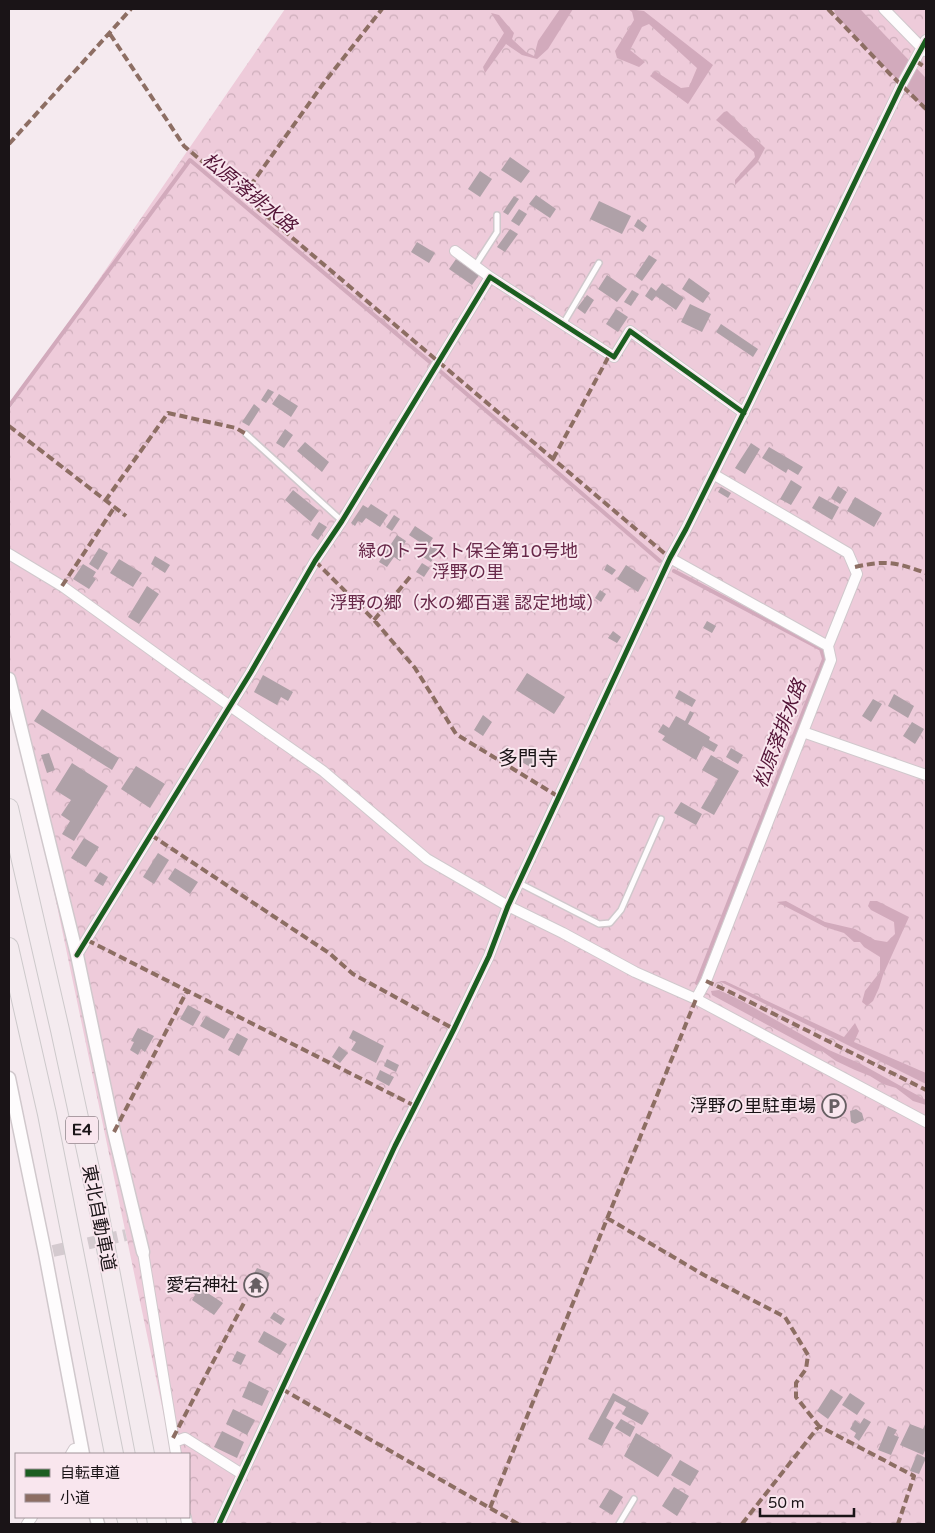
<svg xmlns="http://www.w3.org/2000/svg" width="935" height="1533" font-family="'Varela Round','Noto Sans JP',sans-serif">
<defs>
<pattern id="park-crowns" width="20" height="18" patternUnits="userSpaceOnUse" patternTransform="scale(1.25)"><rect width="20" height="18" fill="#eecbda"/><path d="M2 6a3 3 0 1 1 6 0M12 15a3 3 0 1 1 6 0" fill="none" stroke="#ccadba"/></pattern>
</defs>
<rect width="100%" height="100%" fill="#f5eaef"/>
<path fill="url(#park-crowns)" d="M 285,9 L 926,9 L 926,1524 L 187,1524 L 189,1517 L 189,1454 L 172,1454 L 9,677 L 9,410 Z"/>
<path fill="#d2aabc" d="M 560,9 L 573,9 L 548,49 L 537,59 L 522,55 L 506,44 L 485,73 L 483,67 L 504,33 L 491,13 L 499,15 L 514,33 L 512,39 L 526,52 L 534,56 L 538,41 Z
M 628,9 L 644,11 L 713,65 L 688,104 L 650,76 L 655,71 L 681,88 L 689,87 L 697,68 L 649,24 L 642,27 L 630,50 L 645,62 L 639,67 L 617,58 L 615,51 L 634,20 L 632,12 Z
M 727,111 L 765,148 L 757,163 L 735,185 L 735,180 L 755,157 L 754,152 L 716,120 L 724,112 Z
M 786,901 L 825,922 L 855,929 L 875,940 L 887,942 L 895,934 L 894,922 L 871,910 L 868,906 L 870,901 L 877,901 L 909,917 L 883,975 L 879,988 L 873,1001 L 867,1006 L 862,1002 L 865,991 L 880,972 L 880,957 L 864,947 L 860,942 L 854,942 L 844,933 L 825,927 L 777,902 Z
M 719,981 L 725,981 L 844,1037 L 855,1023 L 859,1031 L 854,1042 L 926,1073 L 926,1084 Z
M 719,990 L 742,1001 L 829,1050 L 861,1064 L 926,1100 L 926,1105 L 913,1101 L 896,1088 L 883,1084 L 870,1076 L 855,1070 L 836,1061 L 822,1051 L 814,1050 L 712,995 L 711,991 Z"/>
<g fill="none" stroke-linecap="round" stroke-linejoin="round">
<path stroke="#d2aabc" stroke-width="4" d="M 440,371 L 660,561
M 9,406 L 190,160 L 431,363
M 674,571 L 821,649 L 824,659 L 697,983"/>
<path stroke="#d2aabc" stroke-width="22" d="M 845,9 L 926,94"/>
</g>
<path fill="#afa1a8" d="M 510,157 L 530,171 L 521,183 L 501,170 Z
M 480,171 L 492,179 L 480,197 L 468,189 Z
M 536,195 L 556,209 L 550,218 L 529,204 Z
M 514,196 L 519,199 L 508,215 L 503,212 Z
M 599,201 L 631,216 L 622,234 L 590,219 Z
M 519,209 L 527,214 L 519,226 L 511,221 Z
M 638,219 L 647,226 L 643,232 L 634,226 Z
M 510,229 L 518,234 L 505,252 L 497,247 Z
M 417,242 L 435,253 L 429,263 L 411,252 Z
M 649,255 L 657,260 L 642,281 L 635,276 Z
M 456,259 L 479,275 L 472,285 L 449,269 Z
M 607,275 L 627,289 L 617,302 L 598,289 Z
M 689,278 L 710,293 L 703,303 L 682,289 Z
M 662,283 L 684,298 L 676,310 L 656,296 L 652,301 L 645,296 L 651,287 L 656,291 Z
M 632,290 L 639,294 L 631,306 L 624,302 Z
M 587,295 L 594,300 L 585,314 L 577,308 Z
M 690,304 L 711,314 L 702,332 L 681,322 Z
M 616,309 L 628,317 L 618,332 L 606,324 Z
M 721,324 L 758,349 L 753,357 L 716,332 Z
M 268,389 L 274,392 L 266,403 L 261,400 Z
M 279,394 L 298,406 L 291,417 L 272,404 Z
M 254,404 L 260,409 L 249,426 L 242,422 Z
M 285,429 L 293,435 L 284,448 L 276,443 Z
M 305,442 L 329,462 L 322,472 L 297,451 Z
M 751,443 L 760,449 L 745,474 L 735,468 Z
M 769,447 L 803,467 L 798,475 L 788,469 L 786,473 L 762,458 Z
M 791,480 L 802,487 L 791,505 L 780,499 Z
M 838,486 L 847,492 L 840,504 L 831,498 Z
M 721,487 L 731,493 L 728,498 L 718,492 Z
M 293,490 L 319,511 L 311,522 L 285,500 Z
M 819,496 L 839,507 L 832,520 L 812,508 Z
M 855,497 L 882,513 L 874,527 L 847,511 Z
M 371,504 L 388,515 L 380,527 L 366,518 L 362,523 L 358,521 L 355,526 L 351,523 L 363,505 L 368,508 Z
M 394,515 L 400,519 L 392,531 L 386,527 Z
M 319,522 L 327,527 L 318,540 L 311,535 Z
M 415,526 L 433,538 L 427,547 L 409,535 Z
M 397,535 L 406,541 L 403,546 L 408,549 L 400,561 L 394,557 L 387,567 L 379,562 Z
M 431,546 L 439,550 L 431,562 L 423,557 Z
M 99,548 L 108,553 L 98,570 L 89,564 Z
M 155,556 L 170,565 L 165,573 L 151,564 Z
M 119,559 L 142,573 L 133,587 L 110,573 Z
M 422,563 L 430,568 L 424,577 L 416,572 Z
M 83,564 L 96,572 L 93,577 L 96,579 L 89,589 L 73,579 Z
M 607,564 L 616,570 L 612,575 L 604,570 Z
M 626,565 L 646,578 L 638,592 L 617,579 Z
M 147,586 L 159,594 L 139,624 L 128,617 Z
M 600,590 L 606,594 L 601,602 L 595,598 Z
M 707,621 L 716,626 L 712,633 L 703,628 Z
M 613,631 L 621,637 L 617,643 L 608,638 Z
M 527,673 L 565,697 L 554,714 L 516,690 Z
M 263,675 L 293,692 L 288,701 L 281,697 L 277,705 L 254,692 Z
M 679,690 L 696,700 L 692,707 L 675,698 Z
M 894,694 L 914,706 L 908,718 L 888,706 Z
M 873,699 L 882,704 L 871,722 L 862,716 Z
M 42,709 L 119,758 L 112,770 L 34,721 Z
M 690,711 L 694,713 L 688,724 L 710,737 L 709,740 L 718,745 L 714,752 L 703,746 L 696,760 L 662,740 L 665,736 L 658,732 L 663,724 L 669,728 L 676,716 L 685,721 Z
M 483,715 L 492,722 L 483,736 L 474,730 Z
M 912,722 L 924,729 L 915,744 L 903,736 Z
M 529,747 L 541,755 L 532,768 L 520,761 Z
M 731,748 L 743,755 L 738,764 L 726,757 Z
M 49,753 L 55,770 L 47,773 L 41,755 Z
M 711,755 L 739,771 L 714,815 L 701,808 L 718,779 L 702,770 Z
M 72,763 L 108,786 L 74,841 L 62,834 L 70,821 L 61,815 L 71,800 L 55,790 Z
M 136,766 L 165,784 L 150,808 L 121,789 Z
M 681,802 L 702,814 L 696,825 L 674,813 Z
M 84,838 L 99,847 L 86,867 L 71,858 Z
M 158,853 L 169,860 L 154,884 L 143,877 Z
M 175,868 L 198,882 L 190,894 L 168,879 Z
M 100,872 L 108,877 L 103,886 L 94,881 Z
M 188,1005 L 201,1012 L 193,1026 L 180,1019 Z
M 206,1016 L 230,1029 L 224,1039 L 200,1026 Z
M 138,1028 L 154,1036 L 145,1052 L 141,1049 L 138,1055 L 130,1050 L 134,1042 L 131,1041 Z
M 353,1030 L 384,1046 L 376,1063 L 351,1050 L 356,1042 L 349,1038 Z
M 237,1033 L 248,1039 L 239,1056 L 228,1050 Z
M 339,1046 L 348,1053 L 340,1063 L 332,1057 Z
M 387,1059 L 399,1065 L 396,1072 L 384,1066 Z
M 380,1070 L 394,1077 L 389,1086 L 376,1079 Z
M 856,1109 L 862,1113 L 864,1120 L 855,1124 L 851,1122 L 850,1111 Z
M 257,1268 L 270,1273 L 266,1281 L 253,1275 Z
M 251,1278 L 264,1286 L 261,1292 L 247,1285 Z
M 197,1286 L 223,1303 L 214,1315 L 192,1300 L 195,1295 L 193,1293 Z
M 274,1312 L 285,1319 L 281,1325 L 270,1318 Z
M 264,1331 L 287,1344 L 280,1355 L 258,1342 Z
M 237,1351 L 246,1355 L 241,1365 L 232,1361 Z
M 249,1381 L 269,1391 L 262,1406 L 242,1397 Z
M 831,1389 L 843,1397 L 828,1419 L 817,1411 Z
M 613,1393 L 649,1413 L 642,1425 L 622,1414 L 626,1407 L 615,1401 L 606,1418 L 614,1423 L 602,1446 L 588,1439 Z
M 850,1393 L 865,1403 L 857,1415 L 842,1405 Z
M 233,1409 L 255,1420 L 247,1435 L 226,1424 Z
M 864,1418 L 871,1422 L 859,1441 L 854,1437 L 856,1433 L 850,1429 L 855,1420 L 860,1424 Z
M 621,1419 L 635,1427 L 630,1437 L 615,1428 Z
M 926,1422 L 926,1448 L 923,1455 L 900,1445 L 910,1424 L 923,1429 Z
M 888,1426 L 897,1430 L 894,1435 L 899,1437 L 891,1455 L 878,1450 Z
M 222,1431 L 244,1442 L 237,1458 L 214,1447 Z
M 636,1433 L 672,1455 L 658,1477 L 624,1456 Z
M 917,1454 L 926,1458 L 919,1474 L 910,1471 Z
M 680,1460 L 699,1471 L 690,1486 L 671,1475 Z
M 674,1487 L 689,1496 L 677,1516 L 662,1506 Z
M 610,1489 L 623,1497 L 612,1515 L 599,1507 Z"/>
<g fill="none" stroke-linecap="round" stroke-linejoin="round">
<path stroke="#d4cacf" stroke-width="12" stroke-dasharray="12 6" stroke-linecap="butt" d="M 53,1251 L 126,1235"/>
<g stroke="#d0c8cc" stroke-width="8">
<path id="service" d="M 475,266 L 497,232 L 497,215
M 563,324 L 599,263
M 246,434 L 342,521
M 519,883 L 599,924 L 610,923 L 621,910 L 661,819
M 619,1524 L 634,1499"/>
</g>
<g stroke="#d0c8cc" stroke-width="12">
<path id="minor" d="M 884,9 L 925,51
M 455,251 L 490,277
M 713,474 L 848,553 L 857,574 L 828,646
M 9,554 L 62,586 L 187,676 L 323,771 L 427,859 L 508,906 L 563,933 L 635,972 L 696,999 L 926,1122
M 670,558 L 828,646 L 831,660 L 706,981 L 696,999
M 803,732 L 926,775
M 77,955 L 251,672 L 315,561 L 342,521 L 490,277 L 614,357 L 630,331 L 744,413
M 143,1252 L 176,1454
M 174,1442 L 185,1438 L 242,1474
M 71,1454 L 74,1449 L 82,1447
M 186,1517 L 187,1524
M 27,1524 L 32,1517
M 219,1524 L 395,1146 L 454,1029 L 489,956 L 508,906 L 670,558 L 686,529 L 749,402 L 902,84 L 926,40"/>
</g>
<g stroke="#d0c8cc" stroke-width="15">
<path id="tertiary" d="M 9,679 L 77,955 L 114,1132 L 143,1252
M 9,1078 L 45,1253 L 83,1454
M 96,1517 L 98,1524"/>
</g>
<g stroke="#cdc9cb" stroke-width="20">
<path id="motorway" d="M 9,808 L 60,1030 L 97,1201 L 145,1454
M 9,947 L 47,1114 L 114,1454
M 126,1517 L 128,1524
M 156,1517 L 157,1524"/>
</g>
<use href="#service" stroke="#fefcfd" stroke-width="5"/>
<use href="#minor" stroke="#fefcfd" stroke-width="10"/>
<use href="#tertiary" stroke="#fefcfd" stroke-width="12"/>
<use href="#motorway" stroke="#f4ebef" stroke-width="18"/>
<path stroke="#8d6e63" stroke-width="4" stroke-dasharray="8 4" stroke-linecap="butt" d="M 828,9 L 890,74 L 926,109
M 110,34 L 184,146 L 670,558
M 916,61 L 926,68
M 9,144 L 131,9
M 243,196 L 323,84 L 382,9
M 9,426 L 126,516
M 553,459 L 610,354
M 105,501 L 168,413 L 236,428 L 246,434
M 315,561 L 374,620 L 415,668 L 456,734 L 559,797
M 855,567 C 887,560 895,562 926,573
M 62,586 L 114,508
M 374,620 L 410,577
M 151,835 L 329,953 L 353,974 L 454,1029
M 87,940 L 415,1106
M 706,981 L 730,992 L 926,1090
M 114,1132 L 187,991
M 607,1218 L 704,1275 L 785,1317 L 808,1355 L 806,1369 L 796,1383 L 796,1397 L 819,1426
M 282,1389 L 518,1524
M 173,1438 L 245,1301
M 490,1508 L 696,999
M 742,1524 L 819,1426 L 914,1476 L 898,1524"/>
<g stroke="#f9e6ee" stroke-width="8">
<path id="cycleway" d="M 77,955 L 251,672 L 315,561 L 342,521 L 490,277 L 614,357 L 630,331 L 744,413
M 219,1524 L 395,1146 L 454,1029 L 489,956 L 508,906 L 670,558 L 686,529 L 749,402 L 902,84 L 926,40"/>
</g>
<use href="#cycleway" stroke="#1b5e20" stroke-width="5"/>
</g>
<defs>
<g id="parking-ring" transform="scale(1.25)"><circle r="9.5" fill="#f9e6ee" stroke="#675f63" stroke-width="1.5"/><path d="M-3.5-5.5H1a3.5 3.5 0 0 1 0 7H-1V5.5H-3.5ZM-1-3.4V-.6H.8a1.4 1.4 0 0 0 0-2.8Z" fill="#675f63"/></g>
<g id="temple-ring" transform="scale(1.25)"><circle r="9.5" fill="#f9e6ee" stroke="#675f63" stroke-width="1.5"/><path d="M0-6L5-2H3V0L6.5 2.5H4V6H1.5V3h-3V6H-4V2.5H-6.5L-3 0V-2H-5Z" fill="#675f63"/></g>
</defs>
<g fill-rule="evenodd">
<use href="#parking-ring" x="834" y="1106"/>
<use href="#temple-ring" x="256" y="1285"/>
</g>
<g text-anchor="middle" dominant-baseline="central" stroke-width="4" stroke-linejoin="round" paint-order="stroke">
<rect fill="#f9e6ee" stroke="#5d5358" stroke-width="1" x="66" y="1116.5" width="32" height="27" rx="4"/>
<g font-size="16" font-weight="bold" fill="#1a1417">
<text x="82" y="1130">E4</text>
</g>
<g font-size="18" fill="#682849" stroke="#f9e6ee">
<text x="468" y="551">緑のトラスト保全第10号地<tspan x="468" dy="21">浮野の里</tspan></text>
<text x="467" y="603">浮野の郷（水の郷百選 認定地域）</text>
</g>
<g font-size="18" fill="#1a1417" stroke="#f9e6ee" text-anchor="end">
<text x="816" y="1106">浮野の里駐車場</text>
<text x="238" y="1285">愛宕神社</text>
</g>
<g font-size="18" fill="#1a1417" stroke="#f9e6ee">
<text transform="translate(99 1218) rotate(79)">東北自動車道</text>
</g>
<g font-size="19" font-style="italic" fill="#531336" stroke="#f9e6ee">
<text transform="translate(249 193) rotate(39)">松原落排水路</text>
<text transform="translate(780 734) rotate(-69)">松原落排水路</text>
</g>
<g font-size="20" fill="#1a1417" stroke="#f9e6ee">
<text x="528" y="759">多門寺</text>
</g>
</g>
<rect width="935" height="1533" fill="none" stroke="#1a1417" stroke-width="20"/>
<rect x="15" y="1453" width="175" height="65" fill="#f9e6ee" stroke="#a09298"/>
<rect x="25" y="1469" width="25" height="8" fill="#1b5e20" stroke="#a09298"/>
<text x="60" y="1478" font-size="15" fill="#1a1417">自転車道</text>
<rect x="25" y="1494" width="25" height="8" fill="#8d6e63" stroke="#a09298"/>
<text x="60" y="1503" font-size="15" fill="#1a1417">小道</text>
<path d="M760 1508v8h94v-8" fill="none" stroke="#1a1417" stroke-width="2.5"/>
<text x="768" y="1508" font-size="15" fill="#1a1417" stroke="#f9e6ee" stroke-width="4" paint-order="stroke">50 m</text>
</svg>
